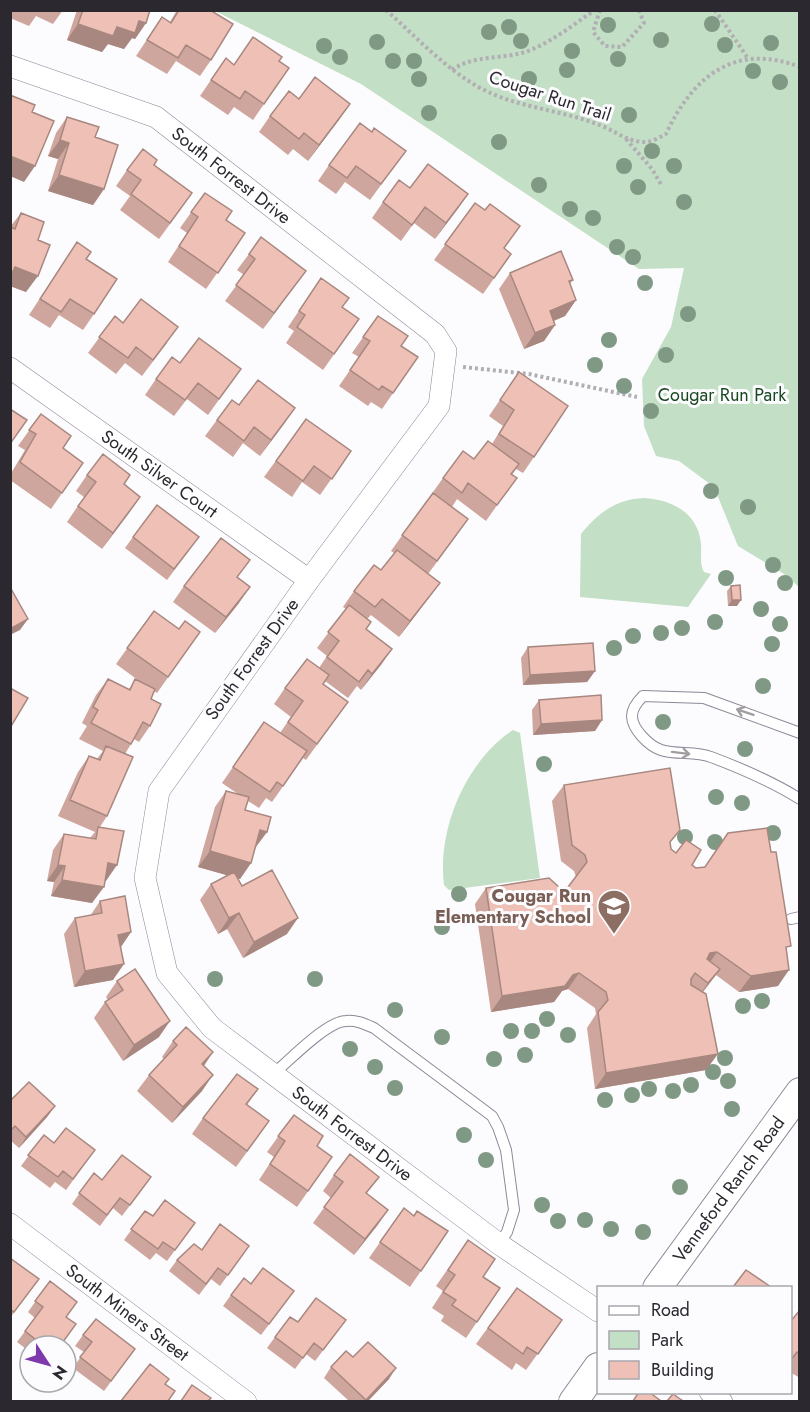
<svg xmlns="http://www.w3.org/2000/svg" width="810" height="1412" font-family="Jost,sans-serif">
<rect width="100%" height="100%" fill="#fcfbfe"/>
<path fill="#c3dfc5" d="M 215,11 L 799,11 L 799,587 L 784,574 L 738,546 L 714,487 L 679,461 L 656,456 L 644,426 L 642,379 L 671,327 L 684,268 L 639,269 L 361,84 Z
M 644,498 C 672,500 698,512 701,544 C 702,554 699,563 704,572 L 711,574 L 688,607 L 580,597 L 581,534 C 598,513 616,499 644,498 Z
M 513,730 L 520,733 L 540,878 L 449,890 L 444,885 C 437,829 466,761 513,730 Z"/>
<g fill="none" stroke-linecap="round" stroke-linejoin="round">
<g stroke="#8e8798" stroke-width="12">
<path id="lane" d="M 800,733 L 704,698 L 643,696 C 638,701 632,708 632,716 C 632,729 649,746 661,750 C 677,755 695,751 711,757 C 743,769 771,781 800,799
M 791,919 L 800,917
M 273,1074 C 289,1061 327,1021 346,1021 C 357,1020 365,1024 374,1028 L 492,1116 L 498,1127 L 506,1150 L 514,1210 L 507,1232 L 499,1244"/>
</g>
<g stroke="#8e8798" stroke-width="22">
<g id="street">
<path id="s1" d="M 10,66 L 156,117 L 435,334 L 446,351 L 439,406 L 309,580 L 159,791 L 145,878 L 167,973 L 212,1028 L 499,1244 L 598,1311"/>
<path id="s2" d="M 10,368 L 309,580"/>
<path id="s3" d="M 10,1224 L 246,1402"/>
<path d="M 710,1392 L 722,1402"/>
</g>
</g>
<g stroke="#8e8798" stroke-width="30">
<g id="secondary">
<path id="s4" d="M 657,1288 L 800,1092"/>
<path d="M 573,1402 L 598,1367"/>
</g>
</g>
<path stroke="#b1afb3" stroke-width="4" stroke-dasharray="3 3" stroke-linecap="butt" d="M 386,10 C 415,36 442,65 475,85 C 513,108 561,109 602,126 C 617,132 628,142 645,142 C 652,142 660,137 666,134 C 693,76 735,42 800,67
M 600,10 L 593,32 L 605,46 L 622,47 L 644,23 L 639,10
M 715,10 L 747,57
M 452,70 C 474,54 503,60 528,51 C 552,42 574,24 595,10
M 626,139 L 652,169 L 662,186
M 463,367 L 529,374 L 637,397"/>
<use href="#lane" stroke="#fff" stroke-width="10"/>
<use href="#street" stroke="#fff" stroke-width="21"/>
<use href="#secondary" stroke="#fff" stroke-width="28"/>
</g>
<g fill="#7f9984">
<circle cx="712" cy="24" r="8"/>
<circle cx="608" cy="25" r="8"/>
<circle cx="509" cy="27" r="8"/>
<circle cx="489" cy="32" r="8"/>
<circle cx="661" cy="40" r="8"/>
<circle cx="521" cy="41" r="8"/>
<circle cx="377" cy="42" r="8"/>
<circle cx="771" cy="43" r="8"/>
<circle cx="725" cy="45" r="8"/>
<circle cx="324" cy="46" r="8"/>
<circle cx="572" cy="51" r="8"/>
<circle cx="340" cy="57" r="8"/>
<circle cx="618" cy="59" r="8"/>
<circle cx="393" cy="61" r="8"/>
<circle cx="414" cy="61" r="8"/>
<circle cx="567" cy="70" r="8"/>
<circle cx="753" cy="71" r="8"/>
<circle cx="419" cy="79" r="8"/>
<circle cx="529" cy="79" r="8"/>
<circle cx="780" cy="82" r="8"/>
<circle cx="429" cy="113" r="8"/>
<circle cx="629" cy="115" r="8"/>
<circle cx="499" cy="142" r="8"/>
<circle cx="652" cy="151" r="8"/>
<circle cx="624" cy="166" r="8"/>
<circle cx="674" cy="166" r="8"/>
<circle cx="539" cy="185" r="8"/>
<circle cx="638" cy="187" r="8"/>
<circle cx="684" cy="202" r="8"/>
<circle cx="570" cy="209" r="8"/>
<circle cx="593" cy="218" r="8"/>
<circle cx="617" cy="247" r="8"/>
<circle cx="633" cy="257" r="8"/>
<circle cx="645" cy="283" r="8"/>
<circle cx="688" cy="314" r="8"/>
<circle cx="609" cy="340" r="8"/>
<circle cx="666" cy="355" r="8"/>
<circle cx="595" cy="365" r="8"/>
<circle cx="624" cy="386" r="8"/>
<circle cx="651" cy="411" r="8"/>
<circle cx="711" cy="491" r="8"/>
<circle cx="748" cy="507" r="8"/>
<circle cx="773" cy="565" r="8"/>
<circle cx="726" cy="578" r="8"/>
<circle cx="785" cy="583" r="8"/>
<circle cx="761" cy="609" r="8"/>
<circle cx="715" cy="622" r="8"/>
<circle cx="780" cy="624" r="8"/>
<circle cx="682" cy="628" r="8"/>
<circle cx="661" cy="633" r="8"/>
<circle cx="633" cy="636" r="8"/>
<circle cx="772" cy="644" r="8"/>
<circle cx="614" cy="648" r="8"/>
<circle cx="763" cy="686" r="8"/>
<circle cx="663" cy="722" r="8"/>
<circle cx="745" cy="749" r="8"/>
<circle cx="544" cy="764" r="8"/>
<circle cx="716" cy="797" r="8"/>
<circle cx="742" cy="803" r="8"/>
<circle cx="773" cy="833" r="8"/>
<circle cx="685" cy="837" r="8"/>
<circle cx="715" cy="842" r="8"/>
<circle cx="459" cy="894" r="8"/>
<circle cx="442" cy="927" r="8"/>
<circle cx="215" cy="979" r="8"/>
<circle cx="315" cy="979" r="8"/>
<circle cx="762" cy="1001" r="8"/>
<circle cx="743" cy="1006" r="8"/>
<circle cx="395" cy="1010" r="8"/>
<circle cx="547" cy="1019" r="8"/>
<circle cx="511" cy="1031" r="8"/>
<circle cx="532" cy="1031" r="8"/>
<circle cx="568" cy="1035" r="8"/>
<circle cx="442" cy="1037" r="8"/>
<circle cx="350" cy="1049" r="8"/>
<circle cx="525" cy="1055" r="8"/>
<circle cx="725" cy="1058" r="8"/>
<circle cx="494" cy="1059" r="8"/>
<circle cx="375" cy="1067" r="8"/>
<circle cx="713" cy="1072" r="8"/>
<circle cx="728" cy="1081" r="8"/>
<circle cx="691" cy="1085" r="8"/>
<circle cx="395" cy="1088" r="8"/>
<circle cx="649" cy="1089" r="8"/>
<circle cx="673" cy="1091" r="8"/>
<circle cx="632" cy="1095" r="8"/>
<circle cx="605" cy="1100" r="8"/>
<circle cx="732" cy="1109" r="8"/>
<circle cx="464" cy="1135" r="8"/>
<circle cx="486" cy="1160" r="8"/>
<circle cx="680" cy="1187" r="8"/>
<circle cx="542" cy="1205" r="8"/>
<circle cx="585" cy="1220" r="8"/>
<circle cx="558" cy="1221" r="8"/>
<circle cx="611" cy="1229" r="8"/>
<circle cx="643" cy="1232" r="8"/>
</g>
<path fill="#cea69d" d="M 10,10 L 63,10 L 53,24 L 36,16 L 29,26 L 10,18 Z
M 77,10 L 150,10 L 146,23 L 135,39 L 132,38 L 124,49 L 108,44 L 102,52 L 67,40 Z
M 177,10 L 210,10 L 211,60 L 200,76 L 176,61 L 167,74 L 136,56 L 162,17 L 170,22 Z
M 226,58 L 234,65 L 279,61 L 289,68 L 253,120 L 234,107 L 228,115 L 200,96 Z
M 299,99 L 350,104 L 308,161 L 293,149 L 288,155 L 259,132 L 270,116 Z
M 67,117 L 104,189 L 93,205 L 48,191 L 58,159 L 48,156 L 56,133 Z
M 154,165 L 181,209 L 159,239 L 120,210 L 130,196 L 116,186 L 127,170 Z
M 329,165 L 394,167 L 370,200 L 345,182 L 336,194 L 318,181 Z
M 410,188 L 468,194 L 435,239 L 414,223 L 401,241 L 372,218 L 383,202 Z
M 205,193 L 226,220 L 245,233 L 206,289 L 168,262 L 187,233 L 180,228 Z
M 475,203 L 504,249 L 511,254 L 483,294 L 434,260 Z
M 21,213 L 38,240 L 26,292 L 10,286 L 10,227 Z
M 77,242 L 86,259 L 94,314 L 83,330 L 59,315 L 50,328 L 29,315 Z
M 249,254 L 294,287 L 263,329 L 225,301 L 244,275 L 237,270 Z
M 510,273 L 573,280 L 570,284 L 576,300 L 565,316 L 554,321 L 555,325 L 544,341 L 524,349 L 499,289 Z
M 321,278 L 342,307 L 359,319 L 323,370 L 286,343 L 294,331 L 288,327 Z
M 115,316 L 123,323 L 167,343 L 142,376 L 125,363 L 116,374 L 88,353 Z
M 378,316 L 401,346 L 418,357 L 382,409 L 371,402 L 368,406 L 339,386 L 359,357 L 352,353 Z
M 180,363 L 241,369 L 208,415 L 187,399 L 174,416 L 145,395 L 156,379 Z
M 519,372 L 534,457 L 523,473 L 516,469 L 512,475 L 505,494 L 486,521 L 457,499 L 452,507 L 457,535 L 428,574 L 440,583 L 399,637 L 371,615 L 367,619 L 366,629 L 392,649 L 361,690 L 357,686 L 348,698 L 325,681 L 323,684 L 348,702 L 306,760 L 303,758 L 272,802 L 266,798 L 259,808 L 248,801 L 245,810 L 267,832 L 255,848 L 251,863 L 240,879 L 238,878 L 242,886 L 287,934 L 243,958 L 227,929 L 218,934 L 200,900 L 211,884 L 227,875 L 198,867 L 215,807 L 226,791 L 238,794 L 222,783 L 264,722 L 280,733 L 291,717 L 274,704 L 285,688 L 319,668 L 327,656 L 317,648 L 346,609 L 343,607 L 354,591 L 381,570 L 394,553 L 391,551 L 443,478 L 474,459 L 492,444 L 503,426 L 489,416 Z
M 239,405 L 295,408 L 260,456 L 243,443 L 233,457 L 205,436 L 217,420 Z
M 41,414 L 63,448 L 83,463 L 51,509 L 10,480 L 10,475 L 25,450 L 18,446 Z
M 306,419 L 351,451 L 320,495 L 302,482 L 292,497 L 264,477 Z
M 87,475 L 130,475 L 124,484 L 140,497 L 102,549 L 67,522 L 84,497 L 76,491 Z
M 133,537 L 191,548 L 167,580 L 125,548 Z
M 238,578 L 239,603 L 215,633 L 173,602 L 184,586 Z
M 731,586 L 737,606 L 728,606 L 727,591 Z
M 154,611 L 179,629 L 200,632 L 157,693 L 154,691 L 151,699 L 150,726 L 139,742 L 134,739 L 125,754 L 107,816 L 100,827 L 106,881 L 105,881 L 92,903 L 51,896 L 54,882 L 47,881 L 53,850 L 64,834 L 90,838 L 95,832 L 58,816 L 78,772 L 89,756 L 97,759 L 103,751 L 79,739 L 87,726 L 82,723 L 96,695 L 108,679 L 129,689 L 135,679 L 142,683 L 116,664 Z
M 528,647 L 595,671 L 587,682 L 523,685 L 521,658 Z
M 539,700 L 602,720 L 595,731 L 533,735 L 532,710 Z
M 564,785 L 670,844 L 671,849 L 692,865 L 786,952 L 778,986 L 739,992 L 716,975 L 703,992 L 706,1070 L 595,1089 L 587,1028 L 596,1014 L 595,1008 L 568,989 L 562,991 L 554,1002 L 491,1012 L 475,904 L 486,888 L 560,888 L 568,887 L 576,877 L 574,871 L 561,861 L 552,801 Z
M 100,901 L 131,932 L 121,947 L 113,980 L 74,987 L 64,934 L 75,918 L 90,916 Z
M 117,981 L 159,1037 L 123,1061 L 94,1018 L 105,1002 L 108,1000 L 106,997 Z
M 173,1041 L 213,1052 L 204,1066 L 202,1091 L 172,1123 L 137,1091 L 149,1075 L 164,1059 L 162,1057 Z
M 258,1089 L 247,1105 L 258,1137 L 236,1167 L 192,1134 L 203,1118 Z
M 10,1100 L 55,1106 L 47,1117 L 19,1148 L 10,1140 Z
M 294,1115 L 317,1146 L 332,1157 L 297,1207 L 259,1180 L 274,1157 L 267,1152 Z
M 44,1135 L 54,1143 L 87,1161 L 66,1190 L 55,1182 L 50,1188 L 21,1166 Z
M 94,1173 L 102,1180 L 143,1188 L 122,1216 L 113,1208 L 100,1226 L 72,1204 Z
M 334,1175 L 367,1194 L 388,1210 L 354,1255 L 313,1223 L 331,1198 L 323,1191 Z
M 404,1208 L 414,1216 L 448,1231 L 410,1287 L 369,1258 Z
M 145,1211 L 153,1216 L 195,1223 L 167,1261 L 156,1253 L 150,1260 L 124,1240 Z
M 468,1240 L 483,1277 L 500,1288 L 466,1338 L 441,1321 L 444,1316 L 432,1308 L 443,1291 L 436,1286 Z
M 249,1246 L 220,1286 L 211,1279 L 199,1295 L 169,1271 L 177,1260 L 202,1250 Z
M 10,1258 L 39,1279 L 10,1318 Z
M 50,1281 L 66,1317 L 61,1346 L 30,1346 L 30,1352 L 17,1342 L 35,1318 L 28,1312 Z
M 251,1284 L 294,1291 L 261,1335 L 223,1306 L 231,1295 Z
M 517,1288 L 562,1320 L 526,1370 L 516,1363 L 512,1370 L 476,1344 Z
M 800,1310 L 800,1378 L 790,1372 L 790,1322 Z
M 298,1322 L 338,1331 L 315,1361 L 306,1354 L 295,1369 L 267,1348 L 275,1337 Z
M 83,1335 L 135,1349 L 104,1391 L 73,1368 L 84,1352 L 75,1346 Z
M 331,1367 L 389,1379 L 368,1401 L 349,1401 L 324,1378 Z"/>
<path fill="#a7877f" d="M 139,21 L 146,23 L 135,39 L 132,38 L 124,49 L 108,44 L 102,52 L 67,40 L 78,24 L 117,27 Z
M 350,104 L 339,120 L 308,161 L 319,145 Z
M 60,140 L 69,143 L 58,159 L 48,156 Z
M 10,156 L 35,166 L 24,182 L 10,176 Z
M 59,175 L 104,189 L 93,205 L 48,191 Z
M 468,194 L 457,210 L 435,239 L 446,223 Z
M 15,267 L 38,276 L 26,292 L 10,286 L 10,274 Z
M 306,271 L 294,287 L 263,329 L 274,313 Z
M 576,300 L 565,316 L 538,327 L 550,311 Z
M 555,325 L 544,341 L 524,349 L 535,333 Z
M 295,408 L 284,424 L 260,456 L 271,440 Z
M 140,497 L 129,513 L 102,549 L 113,533 Z
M 440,583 L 428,599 L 399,637 L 410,621 Z
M 250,587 L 239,603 L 215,633 L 226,617 Z
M 732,600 L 741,600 L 737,606 L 728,606 Z
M 28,619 L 20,630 L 10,635 L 10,629 Z
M 392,649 L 381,665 L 361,690 L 372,674 Z
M 595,671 L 587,682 L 523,685 L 530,675 Z
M 602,720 L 595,731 L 533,735 L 541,724 Z
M 260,830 L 267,832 L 255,848 L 249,846 Z
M 210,851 L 251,863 L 240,879 L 198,867 Z
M 108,863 L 117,865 L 106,881 L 97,879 Z
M 58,865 L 65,866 L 54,882 L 47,881 Z
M 62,880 L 104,887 L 92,903 L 51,896 Z
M 239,913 L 227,929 L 218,934 L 229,918 Z
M 298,918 L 287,934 L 243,958 L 254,942 Z
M 131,932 L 120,948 L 118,935 Z
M 717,952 L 706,968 L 699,969 L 710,953 Z
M 124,964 L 113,980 L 74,987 L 85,971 Z
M 720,969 L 708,985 L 697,999 L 708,983 Z
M 789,970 L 778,986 L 739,992 L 751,976 Z
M 579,973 L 568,989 L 562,991 L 554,1002 L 491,1012 L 502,996 Z
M 170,1021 L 159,1037 L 123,1061 L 134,1045 Z
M 213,1052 L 202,1068 L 202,1064 Z
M 718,1054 L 706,1070 L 595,1089 L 606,1073 Z
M 213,1075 L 202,1091 L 172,1123 L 183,1107 Z
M 55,1106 L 47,1117 L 19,1148 L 26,1137 Z
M 388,1210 L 377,1226 L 354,1255 L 365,1239 Z
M 396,1368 L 389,1379 L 368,1401 L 365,1401 Z"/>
<path fill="#efc1b6" stroke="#a7877f" stroke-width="1.5" d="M 83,10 L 150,10 L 146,23 L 139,21 L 135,33 L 117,27 L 113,36 L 78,24 Z
M 179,10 L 210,10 L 233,24 L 211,60 L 186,45 L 178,58 L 147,40 L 162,17 L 171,23 Z
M 253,37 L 282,57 L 279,61 L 289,68 L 264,104 L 245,91 L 240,99 L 211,80 L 226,58 L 234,65 Z
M 315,77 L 350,104 L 319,145 L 304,133 L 299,139 L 270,116 L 289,91 L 299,99 Z
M 10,95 L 35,105 L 32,112 L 54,121 L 35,166 L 10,156 Z
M 67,117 L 99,127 L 95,137 L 118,145 L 104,189 L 59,175 L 69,143 L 60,140 Z
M 360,123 L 372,132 L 374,128 L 406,151 L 381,184 L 356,166 L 347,178 L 329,165 Z
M 143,149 L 157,160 L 154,165 L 192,193 L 170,223 L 131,194 L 141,180 L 127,170 Z
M 428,164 L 468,194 L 446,223 L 425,207 L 412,225 L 383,202 L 399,180 L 410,188 Z
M 205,193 L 232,211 L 226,220 L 245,233 L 218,273 L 179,246 L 198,217 L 191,212 Z
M 475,203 L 485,210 L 490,204 L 520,226 L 504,248 L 511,254 L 494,278 L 445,244 Z
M 21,213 L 44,222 L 38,240 L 50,245 L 38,276 L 15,267 L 10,278 L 10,227 L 15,229 Z
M 261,237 L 306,271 L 274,313 L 236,285 L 255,259 L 249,254 Z
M 77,242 L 91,252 L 86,259 L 117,279 L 94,314 L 70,299 L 61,312 L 40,299 Z
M 561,251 L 573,280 L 569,281 L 576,300 L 550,311 L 555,325 L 535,333 L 510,273 Z
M 321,278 L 349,298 L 342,307 L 359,319 L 334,354 L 297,327 L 305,315 L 299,311 Z
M 141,299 L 178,327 L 153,360 L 136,347 L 128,358 L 99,337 L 115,316 L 123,323 Z
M 378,316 L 408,336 L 401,346 L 418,357 L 393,393 L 382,386 L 379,390 L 350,370 L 370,341 L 363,337 Z
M 199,338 L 241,369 L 219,399 L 198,383 L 185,400 L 156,379 L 172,357 L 180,363 Z
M 519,372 L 568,406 L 534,457 L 499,434 L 514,410 L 500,400 Z
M 258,380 L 295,408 L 271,440 L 254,427 L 244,441 L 217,420 L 232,400 L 239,405 Z
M 10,409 L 27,420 L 10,444 Z
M 41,414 L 71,436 L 63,448 L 83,463 L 62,493 L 20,462 L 36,434 L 29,430 Z
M 306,419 L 351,451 L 332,479 L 314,466 L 303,481 L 276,461 Z
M 488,441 L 519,464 L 511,474 L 517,478 L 497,505 L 468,483 L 462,493 L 443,478 L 463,451 L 474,459 Z
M 103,454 L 130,475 L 124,484 L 140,497 L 113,533 L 78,506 L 96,482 L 87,475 Z
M 433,493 L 468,519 L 437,561 L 402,535 Z
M 157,505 L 199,537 L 174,569 L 133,537 Z
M 221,538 L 250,560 L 237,577 L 250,587 L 226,617 L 184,586 Z
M 397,550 L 440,583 L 410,621 L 382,599 L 375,607 L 354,591 L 374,565 L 381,570 Z
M 740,585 L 741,600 L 732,600 L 731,586 Z
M 10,587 L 28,619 L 10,629 Z
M 349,605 L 371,622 L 366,629 L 392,649 L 372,674 L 368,670 L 359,682 L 327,657 L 339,641 L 328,632 Z
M 154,611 L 179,629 L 185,621 L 200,632 L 168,677 L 127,648 Z
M 593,643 L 595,671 L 530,675 L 528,647 Z
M 307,659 L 329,675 L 323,684 L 348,702 L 317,744 L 288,722 L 303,701 L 285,688 Z
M 108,679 L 130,690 L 135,679 L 155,689 L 151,699 L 161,704 L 150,726 L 143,722 L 131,744 L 91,723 L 98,710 L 93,707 Z
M 10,688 L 28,698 L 10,728 Z
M 601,695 L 602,720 L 541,724 L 539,700 Z
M 264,722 L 307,751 L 283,786 L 277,782 L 270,792 L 233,767 Z
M 106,746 L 133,757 L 107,816 L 70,800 L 89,756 L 100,760 Z
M 670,768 L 680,830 L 670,842 L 671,849 L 676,853 L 686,840 L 701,850 L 692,865 L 696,868 L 705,867 L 728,833 L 767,828 L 771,852 L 776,852 L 791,946 L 786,947 L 789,970 L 751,976 L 717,952 L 710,953 L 707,959 L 720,969 L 708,983 L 695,973 L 691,979 L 691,985 L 706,994 L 718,1054 L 606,1073 L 598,1012 L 608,1000 L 606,992 L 579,973 L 573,975 L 565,986 L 502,996 L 486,888 L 549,878 L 560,888 L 568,887 L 587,862 L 585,855 L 572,845 L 564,785 Z
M 226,791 L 249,797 L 245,810 L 271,817 L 267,832 L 260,830 L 251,863 L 210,851 Z
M 98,827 L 124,831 L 117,865 L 108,863 L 104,887 L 62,880 L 65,866 L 58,865 L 64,834 L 96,839 Z
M 272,870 L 298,918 L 254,942 L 239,913 L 229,918 L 211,884 L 234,872 L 242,886 Z
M 125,896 L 131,932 L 118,935 L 124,964 L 85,971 L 75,918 L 102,913 L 100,901 Z
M 135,969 L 170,1021 L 134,1045 L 105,1002 L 123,990 L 117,981 Z
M 186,1027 L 213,1052 L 202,1064 L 213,1075 L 183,1107 L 149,1075 L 177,1045 L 173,1041 Z
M 237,1074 L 258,1089 L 246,1104 L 269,1121 L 247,1151 L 203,1118 Z
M 29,1082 L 55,1106 L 26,1137 L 15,1126 L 10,1131 L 10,1100 L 11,1100 Z
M 294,1115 L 323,1136 L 317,1146 L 332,1157 L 308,1191 L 270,1164 L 285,1141 L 278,1136 Z
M 66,1128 L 95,1150 L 73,1179 L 63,1171 L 58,1177 L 28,1155 L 44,1135 L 54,1143 Z
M 350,1154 L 379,1177 L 366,1193 L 388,1210 L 365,1239 L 324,1207 L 343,1182 L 334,1175 Z
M 122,1155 L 151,1177 L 130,1205 L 120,1198 L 107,1215 L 79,1193 L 94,1173 L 102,1180 Z
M 165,1200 L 195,1223 L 175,1250 L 163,1242 L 158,1249 L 131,1229 L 145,1211 L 153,1216 Z
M 404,1208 L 414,1216 L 417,1211 L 448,1231 L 421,1271 L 380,1242 Z
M 220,1224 L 249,1246 L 228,1275 L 218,1268 L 206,1284 L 177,1260 L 194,1244 L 202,1250 Z
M 468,1240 L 495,1259 L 483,1277 L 500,1288 L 477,1322 L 452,1305 L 456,1300 L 443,1292 L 455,1275 L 448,1270 Z
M 10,1258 L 39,1279 L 14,1312 L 10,1309 Z
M 263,1268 L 294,1291 L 269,1324 L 231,1295 L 244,1278 L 251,1284 Z
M 746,1270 L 771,1287 L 733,1287 Z
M 50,1281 L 77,1302 L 66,1317 L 76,1324 L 60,1346 L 44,1346 L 25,1331 L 43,1307 L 35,1301 Z
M 517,1288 L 562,1320 L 538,1354 L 527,1347 L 523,1354 L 488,1328 Z
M 316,1298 L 346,1320 L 323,1350 L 314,1343 L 303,1358 L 275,1337 L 290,1317 L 298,1322 Z
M 800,1310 L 800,1354 L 797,1352 L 790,1361 L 790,1322 Z
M 96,1319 L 135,1349 L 111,1381 L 80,1357 L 92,1342 L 83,1335 Z
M 368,1342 L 396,1368 L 366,1400 L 331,1367 L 346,1351 L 353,1357 Z
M 150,1364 L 169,1379 L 165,1384 L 175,1391 L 168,1401 L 121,1401 Z
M 192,1385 L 211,1398 L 208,1401 L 181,1401 Z
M 639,1392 L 649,1392 L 661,1401 L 633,1401 Z
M 673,1394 L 683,1401 L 667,1401 Z"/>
<defs><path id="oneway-shaft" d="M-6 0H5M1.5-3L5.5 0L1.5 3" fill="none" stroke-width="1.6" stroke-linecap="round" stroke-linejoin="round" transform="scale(1.5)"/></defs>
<g stroke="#a09ea1">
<use href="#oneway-shaft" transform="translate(745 712) rotate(-161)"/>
<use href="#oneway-shaft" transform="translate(681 753) rotate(7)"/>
</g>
<defs>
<g id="school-pin" transform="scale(1.725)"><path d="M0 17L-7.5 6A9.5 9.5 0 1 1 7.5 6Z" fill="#8d6e63" stroke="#fcfbfe"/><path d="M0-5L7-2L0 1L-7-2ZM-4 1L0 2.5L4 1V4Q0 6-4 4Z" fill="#fff"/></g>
</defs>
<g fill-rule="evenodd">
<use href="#school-pin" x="614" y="906"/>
</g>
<g text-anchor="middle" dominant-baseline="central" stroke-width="6" stroke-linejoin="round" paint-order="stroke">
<g font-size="18" fill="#2b282f" stroke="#fcfbfe">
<text transform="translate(550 96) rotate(18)">Cougar Run Trail</text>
<text stroke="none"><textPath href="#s1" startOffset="250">South Forrest Drive</textPath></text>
<text stroke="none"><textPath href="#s2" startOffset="183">South Silver Court</textPath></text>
<text transform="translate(252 659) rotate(-54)">South Forrest Drive</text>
<text stroke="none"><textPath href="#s1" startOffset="1492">South Forrest Drive</textPath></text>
<text stroke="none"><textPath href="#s4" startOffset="122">Venneford Ranch Road</textPath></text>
<text stroke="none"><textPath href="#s3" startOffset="147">South Miners Street</textPath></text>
</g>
<g font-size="18" fill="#184820" stroke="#fcfbfe">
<text x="722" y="395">Cougar Run Park</text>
</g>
<g font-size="18" font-weight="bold" fill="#785e54" stroke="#fcfbfe" text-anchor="end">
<text x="591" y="896">Cougar Run<tspan x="591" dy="21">Elementary School</tspan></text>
</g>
</g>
<rect width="810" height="1412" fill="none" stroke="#2b282f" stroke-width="24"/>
<rect x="597" y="1286" width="195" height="108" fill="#fcfbfe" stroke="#a8a7ab" stroke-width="1.5"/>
<rect x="609" y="1306" width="30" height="9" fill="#ffffff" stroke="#a8a7ab" stroke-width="1.5"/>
<text x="651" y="1316" font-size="18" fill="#2b282f">Road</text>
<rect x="609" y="1331" width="30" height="18" fill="#c3dfc5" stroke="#a8a7ab" stroke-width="1.5"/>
<text x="651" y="1346" font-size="18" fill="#2b282f">Park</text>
<rect x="609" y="1361" width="30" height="18" fill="#efc1b6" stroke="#a8a7ab" stroke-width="1.5"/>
<text x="651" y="1376" font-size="18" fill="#2b282f">Building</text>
<g transform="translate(48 1364) rotate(126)"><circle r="28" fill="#fcfbfe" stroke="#a8a7ab" stroke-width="1.5"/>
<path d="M0-4.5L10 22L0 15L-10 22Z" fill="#7d38ac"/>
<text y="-9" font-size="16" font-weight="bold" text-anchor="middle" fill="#2b282f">N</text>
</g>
</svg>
